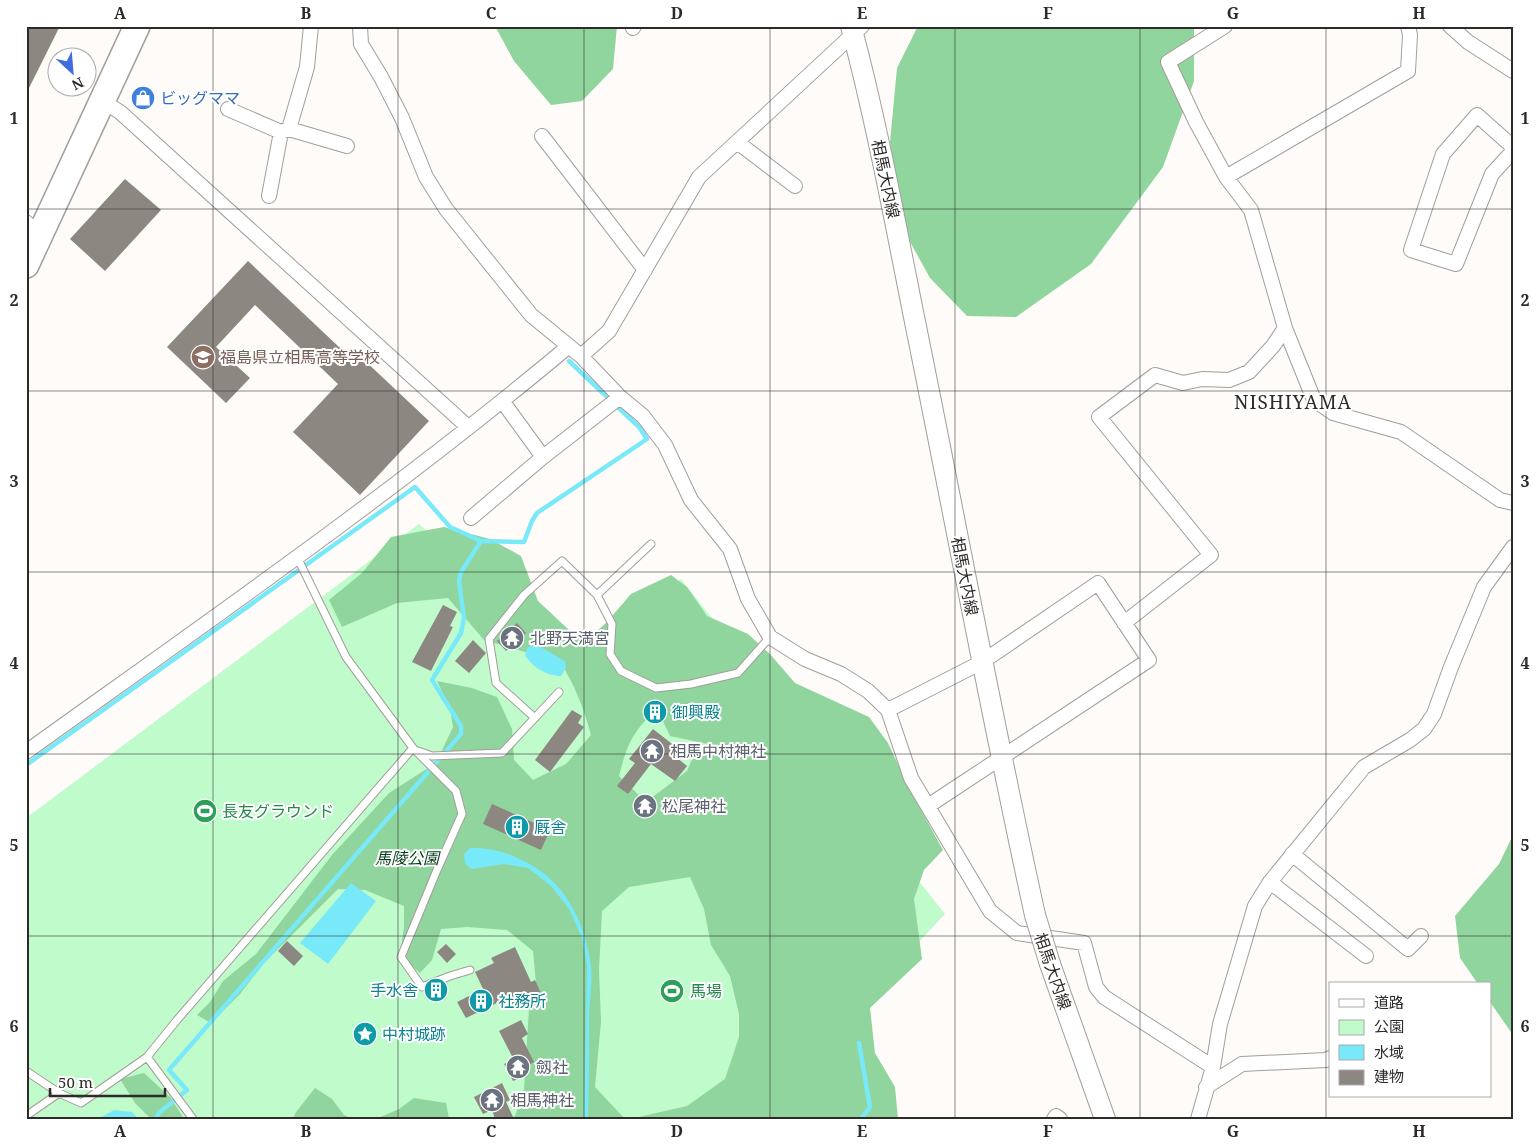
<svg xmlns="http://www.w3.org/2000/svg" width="1539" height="1145" font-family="'Noto Serif','Noto Sans JP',serif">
<rect width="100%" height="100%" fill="#fefbf9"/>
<path fill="#c0fbcb" d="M 419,524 L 580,664 L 681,579 L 945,914 L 828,1039 L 862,1119 L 26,1119 L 26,818 Z"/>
<path fill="#8fd59d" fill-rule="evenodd" d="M 495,26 L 617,26 L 613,69 L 582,101 L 551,105 L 514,61 Z
M 918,26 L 1194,26 L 1194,81 L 1163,167 L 1091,264 L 1016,317 L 967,316 L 930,278 L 903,229 L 890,142 L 897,68 Z
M 444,527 L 490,539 L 521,556 L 538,601 L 583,643 L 606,623 L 631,594 L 671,575 L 687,587 L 707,616 L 748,634 L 770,654 L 795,683 L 869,717 L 888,743 L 911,792 L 943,850 L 924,870 L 914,899 L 922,959 L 870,1008 L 875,1053 L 895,1087 L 898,1119 L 630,1119 L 687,1106 L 725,1079 L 739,1037 L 739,1014 L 730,976 L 711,945 L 704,909 L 690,877 L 629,887 L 602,911 L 599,970 L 601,1022 L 595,1087 L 625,1119 L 509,1119 L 515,1116 L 524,1090 L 529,1008 L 536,983 L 533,951 L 507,930 L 467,927 L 441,929 L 432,960 L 420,973 L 400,956 L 404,927 L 404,906 L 365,890 L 338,889 L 264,963 L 240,994 L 211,1023 L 197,1015 L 210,1002 L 223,981 L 256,954 L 332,855 L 389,793 L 436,763 L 453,727 L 450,708 L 437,681 L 472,688 L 497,697 L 512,729 L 514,760 L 533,780 L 566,764 L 591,735 C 584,709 575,685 560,662 L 484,640 L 448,598 L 397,603 L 342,627 L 329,600 L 362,573 L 391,537 ZM 650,716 L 661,717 L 670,736 L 708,744 L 694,755 L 687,771 L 646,802 L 619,776 C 626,750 630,735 650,716 Z
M 1513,835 L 1513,1035 L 1490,1002 L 1490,984 L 1478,984 L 1460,958 L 1455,916 L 1499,864 Z
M 144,1073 L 171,1098 L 184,1119 L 151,1119 L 135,1103 L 120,1079 Z
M 315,1088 L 332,1099 L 344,1115 L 353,1119 L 293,1119 L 296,1112 Z
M 414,1098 L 446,1103 L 449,1119 L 376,1119 L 399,1109 Z"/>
<path fill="#78e9f8" d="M 535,644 L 565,661 L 566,668 L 561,676 C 547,676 532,667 525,655 L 527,648 Z
M 470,848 C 493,848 507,852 528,863 C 567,884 585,923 591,966 C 593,983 589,1002 589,1019 C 589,1053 589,1086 588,1119 L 584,1119 L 587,966 L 582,938 L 569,909 L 551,886 L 528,868 L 504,864 L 472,869 L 465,864 L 464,854 Z
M 351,883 L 376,901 L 328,964 L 300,943 Z
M 114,1110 L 132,1112 L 139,1119 L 98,1119 Z"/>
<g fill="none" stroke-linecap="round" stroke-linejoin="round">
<path stroke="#78e9f8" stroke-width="4.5" d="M 26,765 L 415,487 L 450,527 L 481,541 L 524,542 L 532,521 L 537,513 L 647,439 L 639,427 L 569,361
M 859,1043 L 870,1107 L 861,1119
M 155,1119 L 160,1112 L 187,1090 L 169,1070 L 461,734 L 461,726 L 432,680 L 461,633 L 464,618 L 459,581 L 461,572 L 481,541"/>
</g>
<path fill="#8d8782" d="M 26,26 L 60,26 L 26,94 Z
M 125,179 L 161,210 L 105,271 L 70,239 Z
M 248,261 L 357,364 L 362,358 L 429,421 L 360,495 L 293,432 L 338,384 L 255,305 L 216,347 L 250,378 L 226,403 L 167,347 Z
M 443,605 L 457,612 L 450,626 L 453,627 L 431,671 L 412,662 Z
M 517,623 L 526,633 L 506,651 L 497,641 Z
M 473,640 L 486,653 L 469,673 L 455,661 Z
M 572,710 L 582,716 L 578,723 L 584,727 L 550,772 L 535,760 Z
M 653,729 L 676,747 L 671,753 L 687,766 L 675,781 L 651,764 L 628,794 L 617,786 L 635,763 L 629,759 Z
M 492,804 L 550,830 L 541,850 L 483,824 Z
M 287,941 L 303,956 L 294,966 L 278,951 Z
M 446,944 L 456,954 L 447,963 L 437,952 Z
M 515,947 L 531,982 L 535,980 L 541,993 L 514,1007 L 509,997 L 466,1018 L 457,1002 L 483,989 L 475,972 L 494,963 L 491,958 Z
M 521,1020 L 528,1034 L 522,1038 L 534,1062 L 523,1068 L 527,1075 L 513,1081 L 504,1064 L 514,1060 L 499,1031 Z
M 502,1083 L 510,1100 L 506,1102 L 514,1119 L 495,1119 L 492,1110 L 483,1114 L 474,1097 Z"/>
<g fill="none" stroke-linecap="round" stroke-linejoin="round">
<g stroke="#a49d99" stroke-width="9">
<path id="lane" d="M 297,557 L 346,657 L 413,748 L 456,791 L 462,814 L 437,870 L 401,957 L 422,987 L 450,976 L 470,970
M 597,595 L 651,544
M 535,718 L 496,683 L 489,639 L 524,595 L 562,561 L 597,595 L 612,624 L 610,654 L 621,671 L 656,688 L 691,684 L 738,673 L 770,637
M 418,751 L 432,756 L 502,753 L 559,692
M 147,1057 L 193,1119
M 26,1071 L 59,1093 L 81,1103 L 147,1057 L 177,1020 L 413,748
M 26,1116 L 59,1093"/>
</g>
<g stroke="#a49d99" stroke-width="16">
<path id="street" d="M 360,26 L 361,44 L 381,77 L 402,118 L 426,177 L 446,209 L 531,315 L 581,356 L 620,397 L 643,416 L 665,445 L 691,500 L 730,549 L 748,599 L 770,637 L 805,659 L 841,674 L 868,691 L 888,710 L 982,662 L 1098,583 L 1149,660 L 928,806
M 1450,26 L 1468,42 L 1513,71
M 633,28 L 634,26
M 102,101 L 120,112 L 468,427
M 228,109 L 281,132
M 289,129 L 347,146
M 542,136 L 645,270
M 737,142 L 795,186
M 1513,147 L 1477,115 L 1443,154 L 1411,250 L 1456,264 L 1492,174 L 1513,151
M 1226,177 L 1408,71 L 1410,35 L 1408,26
M 269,196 L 281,132 L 289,129 L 307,67 L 311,26
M 26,222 L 41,235
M 1285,328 L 1314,400 L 1333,413 L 1401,432 L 1500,500 L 1513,503
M 581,356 L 609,331 L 699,177 L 862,26
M 503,402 L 543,457
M 471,518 L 543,457 L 620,397
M 1124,623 L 1211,555 L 1099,417 L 1155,375 L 1183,383 L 1202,379 L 1229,380 L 1249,372 L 1273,346 L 1285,328 L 1251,210 L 1226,177 L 1196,122 L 1168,62 L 1225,26
M 888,710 L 911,778 L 990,911 L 1017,933 L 1084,943 L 1096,987 L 1104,997 L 1213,1067
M 26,752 C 210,620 396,491 569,346
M 1292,854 L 1408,949 L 1421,936
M 1270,882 L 1366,956
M 1206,1087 L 1242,1064 L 1326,1060 L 1330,1058
M 1054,1119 L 1056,1116 L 1060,1119
M 1198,1119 L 1213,1067 L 1220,1024 L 1255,906 L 1270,882 L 1364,767 L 1410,740 L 1424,729 L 1434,714 L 1451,667 L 1484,587 L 1513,547"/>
</g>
<g stroke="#a49d99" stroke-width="22">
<path id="secondary" d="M 851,26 C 876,120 894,216 913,312 C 954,513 991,715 1035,915
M 1050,964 L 1105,1119"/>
</g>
<g stroke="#a49d99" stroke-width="28">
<path id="highway" d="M 26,265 L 137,26"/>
</g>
<use href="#lane" stroke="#fff" stroke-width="7"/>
<use href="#street" stroke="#fff" stroke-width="14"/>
<use href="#secondary" stroke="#fff" stroke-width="20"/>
<use href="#highway" stroke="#fff" stroke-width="25"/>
<g stroke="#a49d99" stroke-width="22" stroke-linecap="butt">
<path id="secondary-bridge" d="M 1035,915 L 1050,964"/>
</g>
<use href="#secondary-bridge" stroke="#fff" stroke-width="20"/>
</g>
<path fill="none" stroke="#2d2a28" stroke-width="1" stroke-opacity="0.55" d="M 213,26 L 213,1119M 398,26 L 398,1119M 584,26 L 584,1119M 770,26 L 770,1119M 955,26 L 955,1119M 1140,26 L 1140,1119M 1326,26 L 1326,1119M 26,209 L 1513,209M 26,391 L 1513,391M 26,572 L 1513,572M 26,754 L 1513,754M 26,936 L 1513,936"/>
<defs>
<g id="shop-disc" transform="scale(1.25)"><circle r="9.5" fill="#3f7fe0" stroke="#fff"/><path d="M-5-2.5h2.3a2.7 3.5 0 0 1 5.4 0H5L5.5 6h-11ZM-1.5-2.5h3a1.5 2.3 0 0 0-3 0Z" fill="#fff"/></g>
<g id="school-disc" transform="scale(1.25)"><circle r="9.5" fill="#8d6e63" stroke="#fff"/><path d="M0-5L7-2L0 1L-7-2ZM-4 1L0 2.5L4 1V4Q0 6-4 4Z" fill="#fff"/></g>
<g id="temple-disc" transform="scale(1.25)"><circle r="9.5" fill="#6b7280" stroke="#fff"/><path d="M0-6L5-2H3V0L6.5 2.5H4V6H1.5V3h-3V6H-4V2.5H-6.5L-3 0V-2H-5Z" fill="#fff"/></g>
<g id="building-disc" transform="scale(1.25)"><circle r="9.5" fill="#0f9aa8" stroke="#fff"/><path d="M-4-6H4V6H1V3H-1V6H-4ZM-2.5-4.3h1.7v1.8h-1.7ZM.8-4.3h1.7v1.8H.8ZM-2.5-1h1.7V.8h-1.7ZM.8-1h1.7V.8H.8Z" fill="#fff"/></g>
<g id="stadium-disc" transform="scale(1.25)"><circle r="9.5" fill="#2e9e5b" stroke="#fff"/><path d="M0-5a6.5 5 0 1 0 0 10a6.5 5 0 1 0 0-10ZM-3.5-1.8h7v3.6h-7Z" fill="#fff"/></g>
<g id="sight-disc" transform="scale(1.25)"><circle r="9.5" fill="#0f9aa8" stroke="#fff"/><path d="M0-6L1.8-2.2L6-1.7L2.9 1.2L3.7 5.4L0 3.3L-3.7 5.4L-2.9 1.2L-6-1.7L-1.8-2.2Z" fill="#fff"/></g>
</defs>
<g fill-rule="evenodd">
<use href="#shop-disc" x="143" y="98"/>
<use href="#school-disc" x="203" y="357"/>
<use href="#temple-disc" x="512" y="638"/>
<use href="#building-disc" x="655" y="712"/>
<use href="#temple-disc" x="652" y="751"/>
<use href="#temple-disc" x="645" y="806"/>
<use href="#stadium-disc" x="205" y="811"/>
<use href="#building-disc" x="517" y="827"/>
<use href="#building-disc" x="436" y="990"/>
<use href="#stadium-disc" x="672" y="991"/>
<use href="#building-disc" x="481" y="1001"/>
<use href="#sight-disc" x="365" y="1034"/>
<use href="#temple-disc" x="518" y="1067"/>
<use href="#temple-disc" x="492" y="1100"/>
</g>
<g text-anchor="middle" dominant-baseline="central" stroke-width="4" stroke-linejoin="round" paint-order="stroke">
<g font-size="16" fill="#366cbe" stroke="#fff" text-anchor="start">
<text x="160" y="98">ビッグママ</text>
</g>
<g font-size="16" fill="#2d2a28" stroke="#fff">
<text transform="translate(886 179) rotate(78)">相馬大内線</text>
<text transform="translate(965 576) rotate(79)">相馬大内線</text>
<text transform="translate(1053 971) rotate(71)">相馬大内線</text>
</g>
<g font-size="16" fill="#785e54" stroke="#fff" text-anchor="start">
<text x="220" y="357">福島県立相馬高等学校</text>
</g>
<g font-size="16" fill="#5b616d" stroke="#fff" text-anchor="start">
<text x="530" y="638">北野天満宮</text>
<text x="670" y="751">相馬中村神社</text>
<text x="662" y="806">松尾神社</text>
<text x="536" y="1067">劔社</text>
<text x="510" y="1100">相馬神社</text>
</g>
<g font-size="16" fill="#0d838f" stroke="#fff" text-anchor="start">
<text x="672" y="712">御興殿</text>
<text x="534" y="827">厩舎</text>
<text x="418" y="990" text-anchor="end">手水舎</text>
<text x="498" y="1001">社務所</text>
<text x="382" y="1034">中村城跡</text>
</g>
<g font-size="16" fill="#27864d" stroke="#fff" text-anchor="start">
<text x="222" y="811">長友グラウンド</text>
<text x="690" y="991">馬場</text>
</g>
<g font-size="16" font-style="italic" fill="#083e1b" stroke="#fff">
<text x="407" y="858">馬陵公園</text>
</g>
<g font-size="19" letter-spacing="1" fill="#2d2a28" stroke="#fff">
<text x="1293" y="402">NISHIYAMA</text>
</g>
</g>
<rect width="1539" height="1145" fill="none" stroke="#ffffff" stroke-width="55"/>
<rect x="1329" y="982" width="162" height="115" fill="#ffffff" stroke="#abaaa9"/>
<rect x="1339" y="999" width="25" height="8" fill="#ffffff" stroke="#abaaa9"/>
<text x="1374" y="1008" font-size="15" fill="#2d2a28">道路</text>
<rect x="1339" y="1020" width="25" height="15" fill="#c0fbcb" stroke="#abaaa9"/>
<text x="1374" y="1032" font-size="15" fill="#2d2a28">公園</text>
<rect x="1339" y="1045" width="25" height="15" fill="#78e9f8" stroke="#abaaa9"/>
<text x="1374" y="1058" font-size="15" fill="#2d2a28">水域</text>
<rect x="1339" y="1070" width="25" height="15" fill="#8d8782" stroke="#abaaa9"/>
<text x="1374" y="1082" font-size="15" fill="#2d2a28">建物</text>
<g transform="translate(72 72) rotate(154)"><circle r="24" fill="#ffffff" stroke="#abaaa9"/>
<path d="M0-4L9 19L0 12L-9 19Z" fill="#416cdd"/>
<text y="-8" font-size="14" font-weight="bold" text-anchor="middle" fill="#2d2a28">N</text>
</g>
<path d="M50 1088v8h115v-8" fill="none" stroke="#2d2a28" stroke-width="2.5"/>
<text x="58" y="1088" font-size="15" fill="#2d2a28" stroke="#ffffff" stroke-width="4" paint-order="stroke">50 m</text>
<rect x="28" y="28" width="1484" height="1090" fill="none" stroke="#2d2a28" stroke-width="2"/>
<g font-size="16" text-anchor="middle" font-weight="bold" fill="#2d2a28">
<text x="120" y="19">A</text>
<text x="306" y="19">B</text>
<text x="491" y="19">C</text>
<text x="677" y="19">D</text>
<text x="862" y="19">E</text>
<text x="1048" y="19">F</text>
<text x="1233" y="19">G</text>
<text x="1419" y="19">H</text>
<text x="14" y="124">1</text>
<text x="1525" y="124">1</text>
<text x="14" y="306">2</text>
<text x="1525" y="306">2</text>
<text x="14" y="487">3</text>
<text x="1525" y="487">3</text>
<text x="14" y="669">4</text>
<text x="1525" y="669">4</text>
<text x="14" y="851">5</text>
<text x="1525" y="851">5</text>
<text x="14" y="1032">6</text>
<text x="1525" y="1032">6</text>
<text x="120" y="1137">A</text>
<text x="306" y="1137">B</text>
<text x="491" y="1137">C</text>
<text x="677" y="1137">D</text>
<text x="862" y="1137">E</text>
<text x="1048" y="1137">F</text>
<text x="1233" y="1137">G</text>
<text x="1419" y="1137">H</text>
</g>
</svg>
